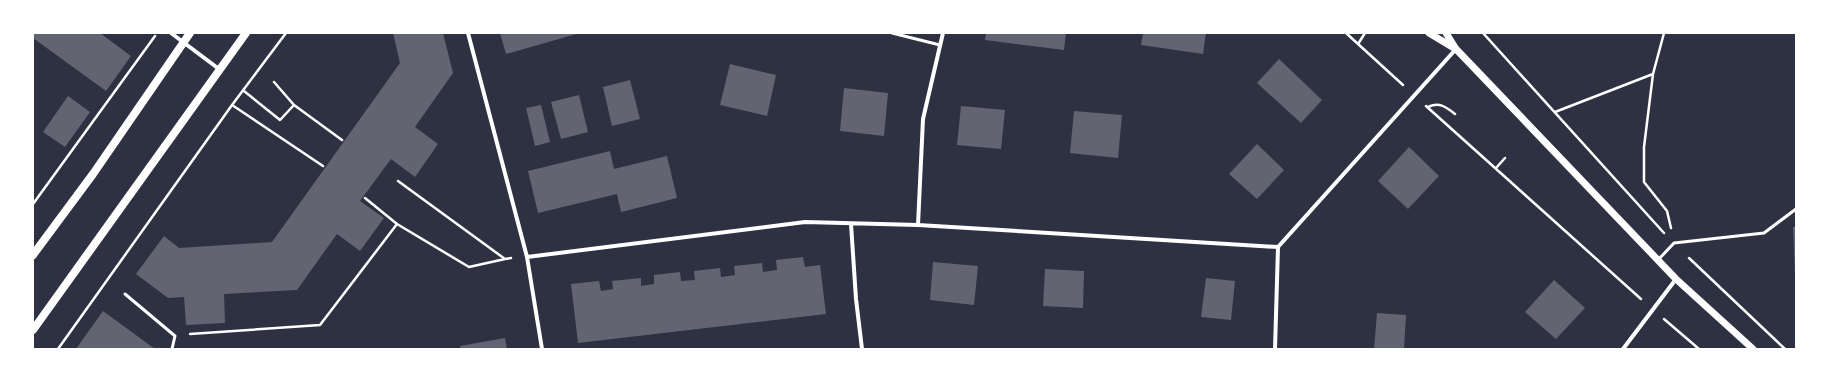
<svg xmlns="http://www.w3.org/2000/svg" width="1829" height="382" font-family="'Work Sans',sans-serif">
<rect width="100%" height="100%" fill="#2d3142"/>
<path fill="#626471" d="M 33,33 L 100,33 L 131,56 L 106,91 L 33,38 Z
M 393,33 L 443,33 L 453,73 L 415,127 L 438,144 L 415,177 L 391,159 L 360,201 L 384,218 L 360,251 L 337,234 L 297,290 L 224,294 L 225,323 L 186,325 L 184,297 L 168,298 L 136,274 L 164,236 L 179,248 L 272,242 L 400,63 Z
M 500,33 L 580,33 L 506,54 Z
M 986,33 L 1066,33 L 1064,50 L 985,40 Z
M 1143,33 L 1206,33 L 1203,54 L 1141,45 Z
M 1279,59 L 1322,100 L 1301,123 L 1257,83 Z
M 730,64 L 776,75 L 767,116 L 720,105 Z
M 630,80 L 640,119 L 612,126 L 603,87 Z
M 844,88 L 888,93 L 884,136 L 840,131 Z
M 579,95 L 588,132 L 561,139 L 551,102 Z
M 68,96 L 90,112 L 65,147 L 43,132 Z
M 541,105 L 550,142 L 535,146 L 526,108 Z
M 961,106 L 1005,110 L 1001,149 L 957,145 Z
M 1074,111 L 1122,115 L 1118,158 L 1070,153 Z
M 1257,144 L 1284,170 L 1257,199 L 1229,174 Z
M 1409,147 L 1439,176 L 1408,209 L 1378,181 Z
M 610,151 L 614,169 L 667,156 L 677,198 L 621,212 L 617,194 L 538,213 L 528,171 Z
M 1793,227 L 1796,227 L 1796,275 L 1795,275 Z
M 803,257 L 805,267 L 820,265 L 826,314 L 578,343 L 571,284 L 599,281 L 601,291 L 613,289 L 612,281 L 641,278 L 641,286 L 654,284 L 654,275 L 680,272 L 681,281 L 695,280 L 694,271 L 720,268 L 721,277 L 735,275 L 734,266 L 762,263 L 763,272 L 777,270 L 776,260 Z
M 933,262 L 978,266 L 974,305 L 930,300 Z
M 1045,269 L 1084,271 L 1083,308 L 1043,306 Z
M 1206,278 L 1235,281 L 1231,320 L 1201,317 Z
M 1554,280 L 1585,308 L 1556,339 L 1525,312 Z
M 103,311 L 155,349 L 76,349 Z
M 1377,313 L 1406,315 L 1404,349 L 1374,349 Z
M 505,338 L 507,349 L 461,349 L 460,346 Z"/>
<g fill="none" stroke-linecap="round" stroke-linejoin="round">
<path stroke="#fff" stroke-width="2.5" d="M 1346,33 L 1403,85
M 1483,33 L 1664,233
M 1664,33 L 1653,74 L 1644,147 L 1644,182 L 1667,211 L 1671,228
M 1358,44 L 1365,33
M 274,82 L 294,105 L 342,140
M 244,91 L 280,120 L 294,105
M 232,105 L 323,166
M 1426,106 L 1641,299
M 1428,107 C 1439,102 1445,106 1455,114
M 1555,112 L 1653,74
M 1496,168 L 1505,158
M 398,181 L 505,259 L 511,258
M 365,198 L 397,224
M 33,204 L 155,36
M 1689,258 L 1785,349
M 1664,319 L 1699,349
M 190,334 L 320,325 L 397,224 L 469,267 L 505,259
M 58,349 L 232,105 L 286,33"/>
<path stroke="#fff" stroke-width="3" d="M 892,33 L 940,45
M 1658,260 L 1674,243 L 1764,233 L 1796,209
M 125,294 L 175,336 L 172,349"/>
<path stroke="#fff" stroke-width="4" d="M 171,33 L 219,69
M 468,33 L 527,257 L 542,349
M 851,224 L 856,299 L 862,349
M 918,225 L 923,119 L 943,33
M 527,257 L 805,222 L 918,225 L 1278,247
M 1275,349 L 1278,247 L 1456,49
M 1623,349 L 1676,279"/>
<path stroke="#fff" stroke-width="7" d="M 1429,33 L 1454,48
M 1446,33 L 1456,49 L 1676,279 L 1753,349"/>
<path stroke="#fff" stroke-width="8" d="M 33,255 L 93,174 L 190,33
M 33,330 L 246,33"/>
</g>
<rect width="1829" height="382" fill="none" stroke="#ffffff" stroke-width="68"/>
</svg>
